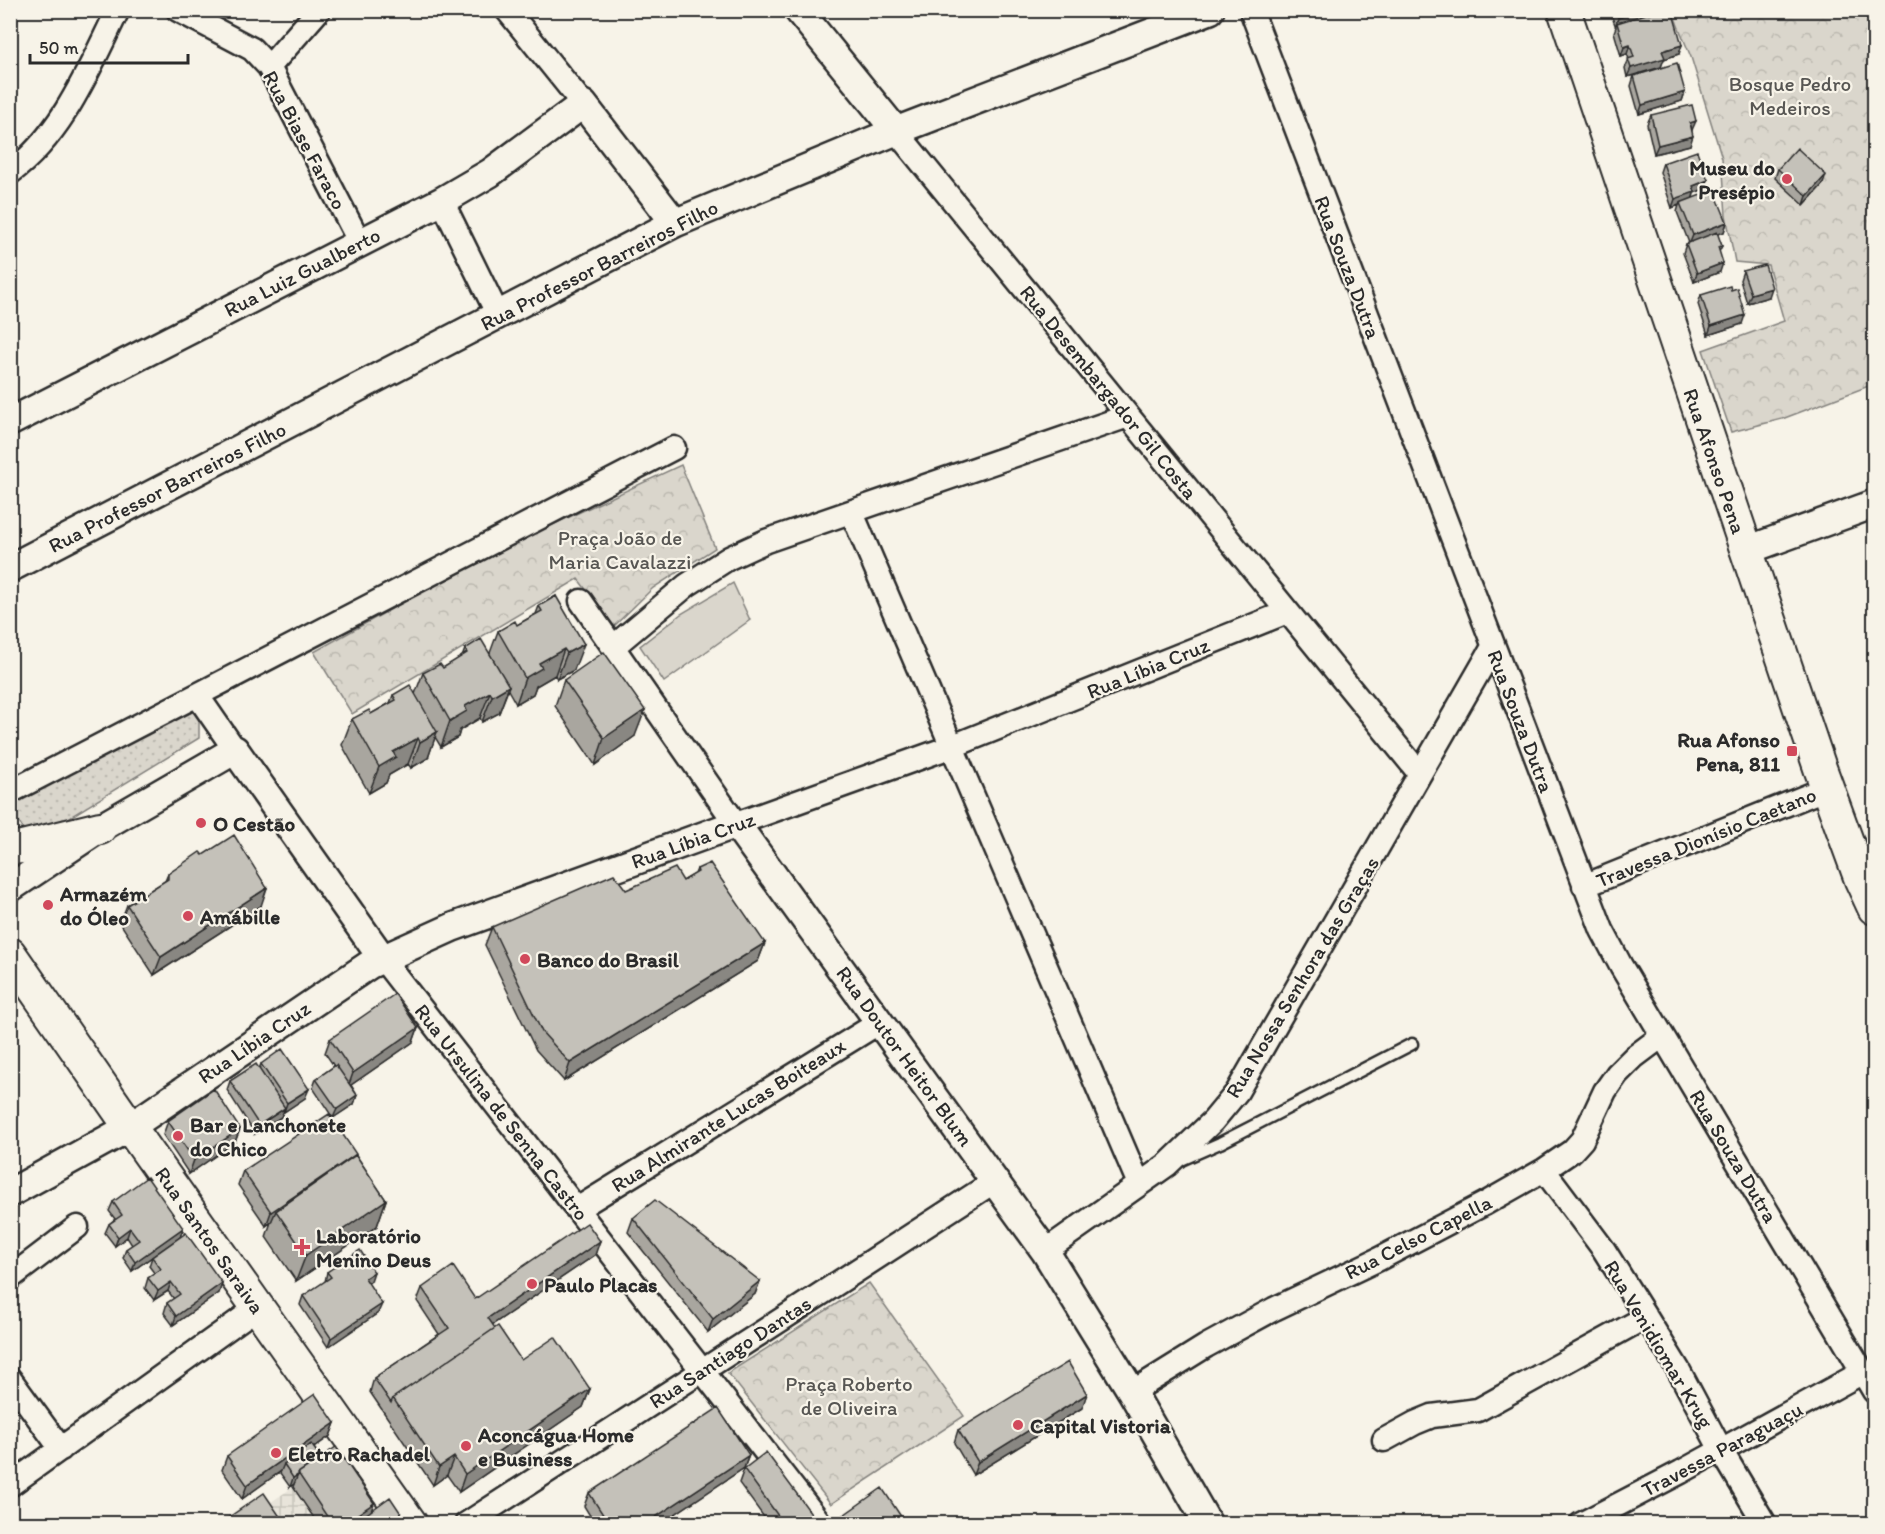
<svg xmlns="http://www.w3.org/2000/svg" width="1885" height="1534" font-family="Itim,sans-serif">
<defs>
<pattern id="industrial-grid" width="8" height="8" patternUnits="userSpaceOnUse" patternTransform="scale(1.5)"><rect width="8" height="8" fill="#e8e4da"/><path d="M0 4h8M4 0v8" fill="none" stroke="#c7c4bb"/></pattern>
<pattern id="grass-dots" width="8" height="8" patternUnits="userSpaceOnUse" patternTransform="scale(1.5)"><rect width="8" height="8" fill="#dad6cc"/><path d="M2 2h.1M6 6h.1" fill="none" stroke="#bbb8af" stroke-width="1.8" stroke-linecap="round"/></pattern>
<pattern id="park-crowns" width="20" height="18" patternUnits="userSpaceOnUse" patternTransform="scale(1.5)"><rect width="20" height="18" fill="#dad6cc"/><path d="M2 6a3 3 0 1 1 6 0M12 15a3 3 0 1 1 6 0" fill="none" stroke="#bbb8af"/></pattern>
</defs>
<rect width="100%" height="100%" fill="#f7f3e8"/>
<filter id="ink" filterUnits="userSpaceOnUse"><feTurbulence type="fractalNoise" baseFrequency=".0167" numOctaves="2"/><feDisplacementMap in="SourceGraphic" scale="12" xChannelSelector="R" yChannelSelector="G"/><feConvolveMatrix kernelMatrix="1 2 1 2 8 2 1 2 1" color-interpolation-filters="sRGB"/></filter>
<g filter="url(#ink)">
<path fill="url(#industrial-grid)" d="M 293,1487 L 318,1523 L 267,1523 L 258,1511 Z"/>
<path fill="url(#grass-dots)" stroke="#82807c" stroke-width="1.5" d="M 189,706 L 199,719 L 199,738 L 49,830 L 24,830 L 11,811 L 10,806 Z"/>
<path fill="url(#park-crowns)" stroke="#82807c" stroke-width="1.5" d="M 1672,11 L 1870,11 L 1874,22 L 1874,384 L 1782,419 L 1731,432 L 1703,350 L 1784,321 L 1768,265 L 1735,262 L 1726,215 L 1722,158 L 1691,57 Z
M 681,465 L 715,548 L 653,588 L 614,626 L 578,579 L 352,714 L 314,652 L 490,554 Z
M 869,1283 L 964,1416 L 831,1504 L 728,1373 Z"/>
<path fill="#dad6cc" stroke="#82807c" stroke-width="1.5" d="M 733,583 L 750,620 L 664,682 L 640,646 L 681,614 Z"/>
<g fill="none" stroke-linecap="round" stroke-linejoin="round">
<g stroke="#2b2b2b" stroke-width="15">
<path id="service" d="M 1856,855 L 1874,847
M 1179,1161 L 1220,1143 L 1412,1044"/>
</g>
<g stroke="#2b2b2b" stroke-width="27">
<path id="minor" d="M 178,10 L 252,49 L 269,67 L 360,243
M 507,10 L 583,104
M 1251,10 L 1602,930 L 1621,966 L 1874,1391
M 269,67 L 319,10
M 896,131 L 1420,774
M 10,173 C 64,133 89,68 118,10
M 442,201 L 498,315
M 852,513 L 1139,1184
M 581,601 L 736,824 L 953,746 L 1287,612
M 613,647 L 687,585 L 729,558 L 766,541 L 1128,416
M 197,695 L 235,750
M 10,792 L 674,448
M 1584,886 L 1827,788
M 382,958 L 818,1520
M 1544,1170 L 1604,1250 L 1646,1317 L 1678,1369 L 1721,1450 L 1765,1524
M 577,1209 L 880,1022
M 1045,1251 L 1167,1165 L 1213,1121 L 1237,1092 L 1493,647
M 10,1278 L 77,1227
M 10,1379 L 61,1449
M 1132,1392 L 1206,1346 L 1274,1309 L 1379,1259 L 1486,1203 L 1544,1170 L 1572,1151 L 1582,1140 L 1605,1091 L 1617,1074 L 1634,1057 L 1662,1036
M 1384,1440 L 1415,1423 L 1432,1416 L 1478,1410 L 1646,1317
M 10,1485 L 258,1307
M 466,1524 L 995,1181
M 1581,1524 L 1681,1472 L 1863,1372"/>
</g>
<g stroke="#2b2b2b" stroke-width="32">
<path id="tertiary" d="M 798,10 L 896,131
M 10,422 L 442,201 L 490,173 L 583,104 L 675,223
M 1745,551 L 1874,504
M 10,568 L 675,223 L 896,131 L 1210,10
M 10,888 L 100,828 L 235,750 L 382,958
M 10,1193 L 130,1127 L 369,965 L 453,927 L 736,824 L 1045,1251 L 1132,1392 L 1208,1524"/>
</g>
<g stroke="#2b2b2b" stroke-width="36">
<path id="secondary" d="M 1564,10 L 1820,768 L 1861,880 L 1874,908
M 10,848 L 22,847 L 100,828
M 10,954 L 130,1127 L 411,1524"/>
</g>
<use href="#service" stroke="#f7f3e8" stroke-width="10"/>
<use href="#minor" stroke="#f7f3e8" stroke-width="22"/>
<use href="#tertiary" stroke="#f7f3e8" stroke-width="27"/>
<use href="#secondary" stroke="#f7f3e8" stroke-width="32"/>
</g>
<path fill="#a9a69f" stroke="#2b2b2b" stroke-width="1.5" d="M 1609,10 L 1642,10 L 1640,16 L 1679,54 L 1664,59 L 1661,67 L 1627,77 L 1625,68 L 1629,59 L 1627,54 L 1621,56 L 1614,32 L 1616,27 Z
M 1634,76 L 1685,92 L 1682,101 L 1639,114 L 1631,86 Z
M 1651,115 L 1692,130 L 1690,145 L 1654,154 L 1647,124 Z
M 1663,163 L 1708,180 L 1704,189 L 1694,193 L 1693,198 L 1727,222 L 1724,232 L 1717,234 L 1722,246 L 1719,252 L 1720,272 L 1694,282 L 1683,253 L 1686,244 L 1689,243 L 1677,212 L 1679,205 L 1672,208 L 1660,172 Z
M 1778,169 L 1823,184 L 1804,205 L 1775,178 Z
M 1743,271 L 1769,297 L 1747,303 L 1740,280 Z
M 1701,295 L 1742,324 L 1708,335 L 1698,304 Z
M 556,596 L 574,670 L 557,679 L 555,675 L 536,686 L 533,694 L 516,704 L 508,690 L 499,713 L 482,722 L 480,718 L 460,730 L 458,737 L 441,747 L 435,737 L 428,758 L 411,768 L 408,764 L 389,775 L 386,783 L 369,793 L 342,745 L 352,719 L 371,714 L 390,703 L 393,695 L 415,694 L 423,673 L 443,668 L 462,657 L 465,649 L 490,653 L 498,631 L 517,625 L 536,614 L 539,606 Z
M 564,680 L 635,736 L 595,765 L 555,706 Z
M 203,855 L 261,906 L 154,975 L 120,923 L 127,905 L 165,881 L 168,874 Z
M 697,869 L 765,943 L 758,961 L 564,1081 L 536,1050 L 485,945 L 492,927 L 626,890 L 683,881 L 695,874 Z
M 418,1028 L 413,1042 L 351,1085 L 357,1095 L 354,1104 L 333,1118 L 313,1088 L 316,1079 L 334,1066 L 325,1053 L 330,1039 Z
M 261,1064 L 305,1098 L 284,1112 L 283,1111 L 281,1117 L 255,1134 L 227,1090 L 230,1081 L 259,1069 Z
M 168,1121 L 240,1129 L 235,1142 L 189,1174 L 163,1135 Z
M 356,1155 L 386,1200 L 377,1226 L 296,1281 L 266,1237 L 271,1222 L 266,1226 L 238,1185 L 243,1171 Z
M 113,1202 L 183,1228 L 180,1237 L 132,1271 L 123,1258 L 126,1249 L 132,1245 L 127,1237 L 115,1246 L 105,1233 L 109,1224 L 115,1219 L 109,1211 Z
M 633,1218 L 760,1281 L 755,1294 L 708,1332 L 628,1232 Z
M 595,1255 L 492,1325 L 521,1360 L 590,1389 L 583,1407 L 459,1492 L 447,1475 L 433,1485 L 370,1392 L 374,1378 L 439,1334 L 417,1301 L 422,1288 L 475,1299 Z
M 152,1257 L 222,1283 L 219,1293 L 173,1325 L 164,1313 L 167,1303 L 174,1299 L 168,1291 L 154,1300 L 145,1288 L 148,1278 L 155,1274 L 149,1266 Z
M 327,1272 L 371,1281 L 368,1283 L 378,1313 L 328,1347 L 300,1305 L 303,1296 L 325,1282 Z
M 1082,1408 L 973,1475 L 954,1443 L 958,1430 Z
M 335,1423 L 330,1436 L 314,1448 L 321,1458 L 374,1503 L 371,1511 L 408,1524 L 318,1524 L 293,1487 L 294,1484 L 290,1487 L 280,1473 L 281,1471 L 242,1499 L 222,1470 L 227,1456 Z
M 749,1455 L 744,1468 L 660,1524 L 595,1524 L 584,1506 L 589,1493 Z
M 744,1469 L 819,1524 L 769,1524 L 739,1483 Z"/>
<path fill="#898782" stroke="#2b2b2b" stroke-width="1.5" d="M 1642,10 L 1639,19 L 1617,23 L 1615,27 L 1618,18 Z
M 1630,45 L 1627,54 L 1621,56 L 1624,47 Z
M 1682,45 L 1679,54 L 1664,59 L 1661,67 L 1627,77 L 1631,68 L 1662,51 Z
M 1685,92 L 1682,101 L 1639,114 L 1642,105 Z
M 1696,121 L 1692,130 L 1690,123 Z
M 1693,136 L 1690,145 L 1654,154 L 1658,145 Z
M 1826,175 L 1823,184 L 1804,205 L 1807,196 Z
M 1708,180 L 1704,189 L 1694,193 L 1692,201 L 1680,203 L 1679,205 L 1672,208 L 1675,199 L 1693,186 Z
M 1727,222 L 1724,232 L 1689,245 L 1693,235 Z
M 1723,263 L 1720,272 L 1694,282 L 1697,273 Z
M 1772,288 L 1769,297 L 1747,303 L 1751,294 Z
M 1745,315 L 1742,324 L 1708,335 L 1711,326 Z
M 584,644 L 574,670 L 557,679 L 567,653 Z
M 564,649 L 555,675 L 536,686 L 533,694 L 516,704 L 525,678 L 539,663 Z
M 509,686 L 499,713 L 482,722 L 492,696 Z
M 490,692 L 480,718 L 460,730 L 458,737 L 441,747 L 450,721 L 465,706 Z
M 645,710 L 635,736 L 595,765 L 604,738 Z
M 437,732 L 428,758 L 411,768 L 420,742 Z
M 418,738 L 408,764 L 389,775 L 386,783 L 369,793 L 379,767 L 393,752 Z
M 267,888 L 261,906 L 154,975 L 161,957 Z
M 765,943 L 758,961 L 564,1081 L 570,1063 Z
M 418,1028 L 413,1042 L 348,1087 L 353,1073 Z
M 309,1089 L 305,1098 L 284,1112 L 287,1103 Z
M 357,1095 L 354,1104 L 333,1118 L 337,1109 Z
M 285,1108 L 281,1117 L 255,1134 L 259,1125 Z
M 240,1129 L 235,1142 L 189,1174 L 194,1160 Z
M 356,1154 L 276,1211 L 271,1222 L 266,1226 L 271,1212 Z
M 386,1200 L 377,1226 L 296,1281 L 306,1255 Z
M 130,1228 L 127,1237 L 115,1246 L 118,1237 Z
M 183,1228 L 180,1237 L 132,1271 L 135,1262 Z
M 600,1241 L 595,1255 L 483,1331 L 488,1318 Z
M 374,1272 L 371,1281 L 362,1287 L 365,1278 Z
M 760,1281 L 755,1294 L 708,1332 L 713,1319 Z
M 171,1282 L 168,1291 L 154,1300 L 158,1291 Z
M 222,1283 L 219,1293 L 173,1325 L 176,1316 Z
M 382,1304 L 378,1313 L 328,1347 L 331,1338 Z
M 590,1389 L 583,1407 L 459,1492 L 465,1474 Z
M 1087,1394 L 1082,1408 L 973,1475 L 978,1462 Z
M 335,1423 L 330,1436 L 286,1467 L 284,1464 L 281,1471 L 242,1499 L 247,1485 Z
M 749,1455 L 744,1468 L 660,1524 L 645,1524 Z
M 454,1457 L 447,1475 L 433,1485 L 439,1467 Z
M 298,1475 L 294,1484 L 290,1487 L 293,1478 Z
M 374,1503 L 369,1517 L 358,1524 L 343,1524 Z"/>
<path fill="#c4c1b9" stroke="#2b2b2b" stroke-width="1.5" d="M 1616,10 L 1641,10 L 1618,18 Z
M 1659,10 L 1672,10 L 1682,45 L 1662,51 L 1665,58 L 1631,68 L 1628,59 L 1634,57 L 1630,45 L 1624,47 L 1617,23 Z
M 1677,63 L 1685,92 L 1642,105 L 1634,76 Z
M 1692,105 L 1696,121 L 1690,123 L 1693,136 L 1658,145 L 1651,115 Z
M 1797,148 L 1826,175 L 1807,196 L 1778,169 Z
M 1697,151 L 1708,180 L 1693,186 L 1695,192 L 1675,199 L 1663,163 Z
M 1714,190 L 1727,222 L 1693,235 L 1680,203 Z
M 1717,232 L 1722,246 L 1718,247 L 1723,263 L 1697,273 L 1686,244 Z
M 1765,265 L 1772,288 L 1751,294 L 1743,271 Z
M 1730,286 L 1731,290 L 1737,288 L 1745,315 L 1711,326 L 1701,295 Z
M 556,596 L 584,644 L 567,653 L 564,649 L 539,663 L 542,668 L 525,678 L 498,631 L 515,621 L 517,625 L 542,611 L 539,606 Z
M 481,639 L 509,686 L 492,696 L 490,692 L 465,706 L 467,711 L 450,721 L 423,673 L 440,664 L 443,668 L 467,653 L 465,649 Z
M 604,652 L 645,710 L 604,738 L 564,680 Z
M 410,685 L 437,732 L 420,742 L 418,738 L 393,752 L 396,757 L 379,767 L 352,719 L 369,710 L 371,714 L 396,700 L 393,695 Z
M 234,835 L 267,888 L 161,957 L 127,905 L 168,879 L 168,874 L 200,852 L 203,855 Z
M 710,863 L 765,943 L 570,1063 L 542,1032 L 492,927 L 614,874 L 626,890 L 675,868 L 683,881 L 698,872 L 697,869 Z
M 395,994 L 418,1028 L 353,1073 L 330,1039 Z
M 282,1049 L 309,1089 L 287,1103 L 261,1064 Z
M 256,1064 L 285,1108 L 259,1125 L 230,1081 Z
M 336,1065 L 357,1095 L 337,1109 L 316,1079 Z
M 214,1089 L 240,1129 L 194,1160 L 168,1121 Z
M 329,1114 L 356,1154 L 271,1212 L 243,1171 Z
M 356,1155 L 386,1200 L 306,1255 L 276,1211 Z
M 147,1177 L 183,1228 L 135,1262 L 126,1249 L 139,1240 L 130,1228 L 118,1237 L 109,1224 L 122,1215 L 113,1202 Z
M 655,1200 L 760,1281 L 713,1319 L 633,1218 Z
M 587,1223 L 600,1241 L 488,1318 L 495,1328 L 393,1398 L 391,1403 L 374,1378 L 449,1328 L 422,1288 L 453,1266 L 475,1299 Z
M 186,1233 L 222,1283 L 176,1316 L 167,1303 L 180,1294 L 171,1282 L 158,1291 L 148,1278 L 161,1269 L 152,1257 Z
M 360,1250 L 374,1272 L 365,1278 L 382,1304 L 331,1338 L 303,1296 L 331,1277 L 327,1272 Z
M 498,1326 L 521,1360 L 555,1337 L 590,1389 L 465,1474 L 454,1457 L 439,1467 L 393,1398 Z
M 1068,1362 L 1087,1394 L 978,1462 L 958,1430 Z
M 315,1394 L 335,1423 L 247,1485 L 227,1456 Z
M 718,1408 L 749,1455 L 645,1524 L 609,1524 L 589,1493 Z
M 311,1444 L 321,1458 L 298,1473 L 299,1474 L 293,1478 L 284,1464 Z
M 336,1447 L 374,1503 L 343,1524 L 332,1524 L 298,1473 Z
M 766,1452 L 819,1524 L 784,1524 L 744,1469 Z
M 882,1488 L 906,1524 L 831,1524 Z
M 264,1493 L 285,1524 L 219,1524 Z
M 390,1497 L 408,1524 L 353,1524 Z"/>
</g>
<g fill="#d1495b" stroke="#f7f3e8" stroke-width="2">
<circle cx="1787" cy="179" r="6"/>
<rect x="1786" y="745" width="12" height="12" rx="3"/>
<circle cx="201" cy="823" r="6"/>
<circle cx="48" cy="905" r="6"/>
<circle cx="188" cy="916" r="6"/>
<circle cx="525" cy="959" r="6"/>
<circle cx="178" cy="1136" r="6"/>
<path d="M299 1238h6v6h6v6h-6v6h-6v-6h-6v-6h6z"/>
<circle cx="532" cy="1284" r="6"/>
<circle cx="1018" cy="1425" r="6"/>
<circle cx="466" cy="1446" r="6"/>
<circle cx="276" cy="1453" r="6"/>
</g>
<g text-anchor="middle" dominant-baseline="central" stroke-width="4.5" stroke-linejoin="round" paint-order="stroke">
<g font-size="21" fill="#575653" stroke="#f7f3e8">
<text x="1790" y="83">Bosque Pedro<tspan x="1790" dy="24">Medeiros</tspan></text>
<text x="620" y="537">Praça João de<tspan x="620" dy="24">Maria Cavalazzi</tspan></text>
<text x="849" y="1383">Praça Roberto<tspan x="849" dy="24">de Oliveira</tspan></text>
</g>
<g font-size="21" fill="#2b2b2b" stroke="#f7f3e8">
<text transform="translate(305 140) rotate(62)">Rua Biase Faraco</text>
<text transform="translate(599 265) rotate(-27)">Rua Professor Barreiros Filho</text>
<text transform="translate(1348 267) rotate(69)">Rua Souza Dutra</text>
<text transform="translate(302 272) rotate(-27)">Rua Luiz Gualberto</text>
<text transform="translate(1109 392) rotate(51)">Rua Desembargador Gil Costa</text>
<text transform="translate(1715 461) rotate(71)">Rua Afonso Pena</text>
<text transform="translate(167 487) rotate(-27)">Rua Professor Barreiros Filho</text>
<text transform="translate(1148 668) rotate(-22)">Rua Líbia Cruz</text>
<text transform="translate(1521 721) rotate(69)">Rua Souza Dutra</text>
<text transform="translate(1706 837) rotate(-22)">Travessa Dionísio Caetano</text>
<text transform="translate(693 840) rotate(-20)">Rua Líbia Cruz</text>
<text transform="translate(1302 977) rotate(-59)">Rua Nossa Senhora das Graças</text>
<text transform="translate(254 1042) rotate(-34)">Rua Líbia Cruz</text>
<text transform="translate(905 1056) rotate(54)">Rua Doutor Heitor Blum</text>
<text transform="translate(502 1112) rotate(52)">Rua Ursulina de Senna Castro</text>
<text transform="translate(728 1115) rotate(-32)">Rua Almirante Lucas Boiteaux</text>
<text transform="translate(1734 1156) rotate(59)">Rua Souza Dutra</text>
<text transform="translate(1418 1237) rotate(-27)">Rua Celso Capella</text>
<text transform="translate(210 1240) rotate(55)">Rua Santos Saraiva</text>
<text transform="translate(1659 1344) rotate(59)">Rua Venidiomar Krug</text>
<text transform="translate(730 1352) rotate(-33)">Rua Santiago Dantas</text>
<text transform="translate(1722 1449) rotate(-28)">Travessa Paraguaçu</text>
</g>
<g font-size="21" font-weight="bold" fill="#2b2b2b" stroke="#f7f3e8" text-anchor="start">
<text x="1775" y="167" text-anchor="end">Museu do<tspan x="1775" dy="24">Presépio</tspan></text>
<text x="1780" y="739" text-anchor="end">Rua Afonso<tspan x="1780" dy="24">Pena, 811</tspan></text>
<text x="213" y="823">O Cestão</text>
<text x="60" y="893">Armazém<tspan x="60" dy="24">do Óleo</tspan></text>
<text x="200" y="916">Amábille</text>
<text x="537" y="959">Banco do Brasil</text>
<text x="190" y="1124">Bar e Lanchonete<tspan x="190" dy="24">do Chico</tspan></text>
<text x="316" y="1235">Laboratório<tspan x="316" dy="24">Menino Deus</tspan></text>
<text x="544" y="1284">Paulo Placas</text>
<text x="1030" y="1425">Capital Vistoria</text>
<text x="478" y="1434">Aconcágua Home<tspan x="478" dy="24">e Business</tspan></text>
<text x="288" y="1453">Eletro Rachadel</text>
</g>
</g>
<rect width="1885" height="1534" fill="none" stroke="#f7f3e8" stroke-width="36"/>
<rect x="18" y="18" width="1849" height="1498" fill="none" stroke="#2b2b2b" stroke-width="2" filter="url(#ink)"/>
<path d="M30 54v9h158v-9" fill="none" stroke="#2b2b2b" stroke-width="3"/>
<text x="39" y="54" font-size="18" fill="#2b2b2b" stroke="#f7f3e8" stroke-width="4.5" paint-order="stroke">50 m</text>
</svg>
